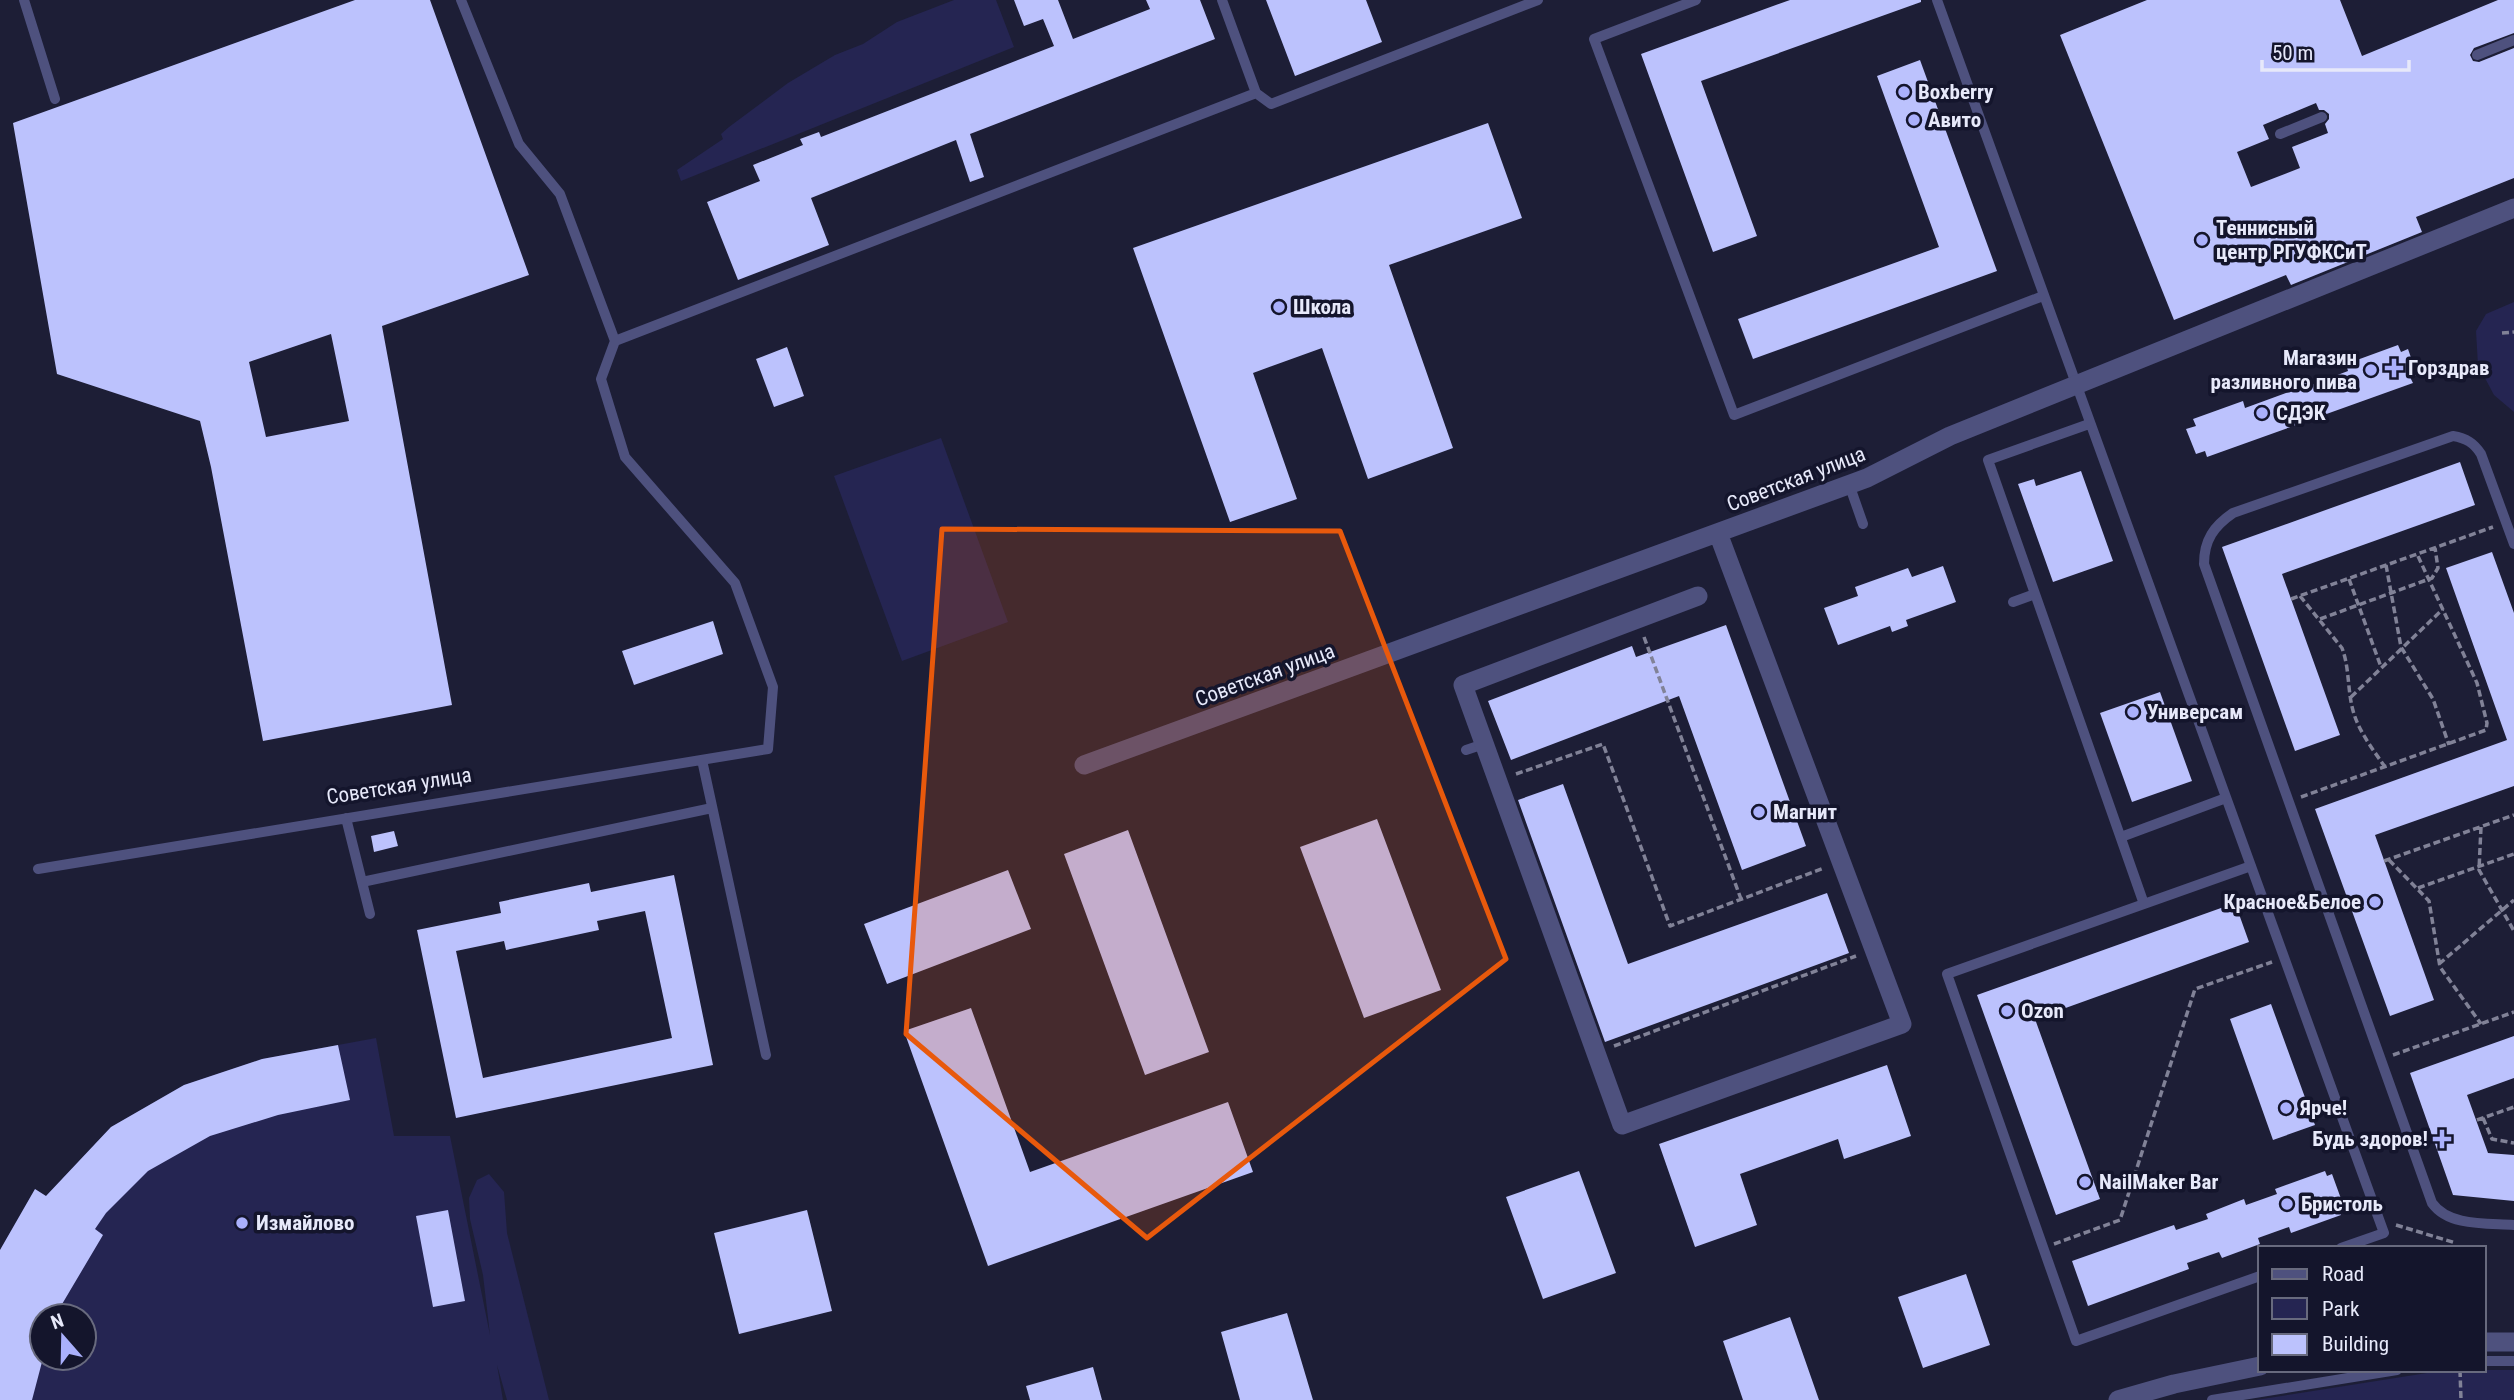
<svg xmlns="http://www.w3.org/2000/svg" width="2514" height="1400" font-family="'Roboto Condensed',sans-serif">
<rect width="100%" height="100%" fill="#1d1e36"/>
<path fill="#252552" fill-rule="evenodd" d="M 954,0 L 996,0 L 1014,47 L 681,181 L 677,170 L 723,139 L 721,134 L 729,127 L 788,83 L 835,55 L 863,44 L 897,22 Z
M 2514,302 L 2514,412 L 2494,395 L 2478,365 L 2476,331 L 2486,314 Z
M 941,438 L 1008,622 L 902,661 L 834,476 Z
M 376,1038 L 394,1136 L 450,1136 L 490,1335 L 483,1275 L 470,1219 L 469,1198 L 477,1180 L 489,1174 L 504,1192 L 507,1233 L 549,1400 L 507,1400 L 497,1365 L 503,1400 L 0,1400 L 0,1250 L 35,1189 L 46,1196 L 111,1127 L 184,1085 L 262,1059 ZM 42,1316 L 84,1316 L 84,1358 L 42,1358 Z
M 2446,1370 L 2514,1370 L 2514,1400 L 2256,1400 Z"/>
<path fill="#bcc2fd" fill-rule="evenodd" d="M 355,0 L 430,0 L 529,275 L 382,326 L 452,705 L 263,741 L 211,467 L 200,421 L 57,374 L 13,123 ZM 331,334 L 349,421 L 266,437 L 249,362 Z
M 1014,0 L 1058,0 L 1073,39 L 1150,9 L 1146,0 L 1200,0 L 1215,39 L 970,134 L 984,177 L 970,182 L 956,140 L 811,198 L 829,245 L 738,280 L 707,202 L 760,181 L 753,165 L 803,145 L 800,139 L 819,132 L 821,137 L 1054,46 L 1043,19 L 1024,26 Z
M 1266,0 L 1366,0 L 1382,42 L 1295,76 Z
M 1790,0 L 1921,0 L 1921,2 L 1701,81 L 1757,236 L 1713,252 L 1641,54 Z
M 2147,0 L 2340,0 L 2362,56 L 2498,0 L 2514,0 L 2514,33 L 2474,48 L 2470,55 L 2473,61 L 2479,62 L 2514,48 L 2514,178 L 2416,217 L 2422,232 L 2291,285 L 2286,275 L 2174,320 L 2060,35 ZM 2316,103 L 2319,110 L 2324,110 L 2329,114 L 2329,119 L 2325,124 L 2328,133 L 2292,147 L 2300,168 L 2251,187 L 2237,152 L 2269,139 L 2263,125 Z
M 1920,60 L 1997,271 L 1753,359 L 1738,319 L 1939,247 L 1877,76 Z
M 1488,123 L 1522,218 L 1389,265 L 1453,448 L 1368,479 L 1322,348 L 1253,373 L 1297,499 L 1230,522 L 1133,248 Z
M 2398,345 L 2401,352 L 2408,349 L 2417,375 L 2410,377 L 2413,383 L 2207,457 L 2205,451 L 2196,454 L 2186,429 L 2196,426 L 2193,419 L 2243,401 L 2245,408 L 2289,392 L 2286,385 L 2308,377 L 2311,385 L 2348,371 L 2346,364 Z
M 787,347 L 804,396 L 774,407 L 756,359 Z
M 2460,462 L 2475,505 L 2282,574 L 2340,735 L 2295,751 L 2222,547 Z
M 2081,471 L 2113,561 L 2053,582 L 2018,484 L 2034,479 L 2036,486 Z
M 2492,552 L 2514,613 L 2514,786 L 2375,835 L 2434,1000 L 2390,1016 L 2315,809 L 2507,740 L 2446,568 Z
M 1943,566 L 1956,602 L 1906,620 L 1908,626 L 1892,632 L 1890,626 L 1838,645 L 1824,608 L 1858,596 L 1855,587 L 1908,568 L 1912,577 Z
M 713,621 L 723,654 L 634,685 L 622,651 Z
M 1726,625 L 1806,846 L 1742,870 L 1679,696 L 1511,760 L 1488,701 L 1632,646 L 1636,657 Z
M 2160,692 L 2192,781 L 2132,802 L 2100,713 Z
M 1563,784 L 1628,964 L 1827,893 L 1849,953 L 1605,1042 L 1518,800 Z
M 1377,819 L 1441,990 L 1364,1018 L 1300,847 Z
M 1128,830 L 1209,1052 L 1145,1075 L 1064,854 Z
M 394,831 L 398,846 L 374,852 L 371,836 Z
M 1008,870 L 1031,929 L 887,984 L 864,924 Z
M 674,875 L 713,1065 L 456,1118 L 417,930 L 501,913 L 499,902 L 589,883 L 591,892 ZM 645,911 L 672,1038 L 483,1078 L 456,951 L 504,941 L 506,950 L 599,930 L 597,921 Z
M 2235,903 L 2249,942 L 2035,1019 L 2100,1199 L 2056,1215 L 1977,995 Z
M 2271,1004 L 2315,1125 L 2273,1140 L 2230,1019 Z
M 971,1008 L 1030,1172 L 1228,1102 L 1253,1172 L 988,1266 L 904,1031 Z
M 2514,1036 L 2514,1078 L 2467,1095 L 2488,1153 L 2514,1155 L 2514,1201 L 2453,1195 L 2410,1073 Z
M 338,1045 L 350,1100 L 278,1115 L 210,1136 L 148,1171 L 106,1213 L 95,1229 L 103,1235 L 55,1316 L 42,1316 L 42,1362 L 32,1400 L 0,1400 L 0,1250 L 35,1189 L 46,1196 L 111,1127 L 184,1085 L 262,1059 Z
M 1887,1065 L 1911,1136 L 1844,1159 L 1838,1139 L 1740,1174 L 1757,1225 L 1695,1247 L 1659,1144 Z
M 1579,1171 L 1616,1273 L 1543,1299 L 1506,1197 Z
M 2325,1171 L 2327,1176 L 2332,1174 L 2344,1207 L 2338,1209 L 2341,1215 L 2291,1233 L 2289,1227 L 2258,1238 L 2260,1244 L 2222,1258 L 2219,1252 L 2187,1263 L 2189,1269 L 2088,1306 L 2072,1261 L 2174,1225 L 2176,1230 L 2208,1219 L 2206,1214 L 2244,1199 L 2246,1205 L 2277,1194 L 2275,1189 Z
M 448,1210 L 465,1301 L 433,1307 L 416,1216 Z
M 807,1210 L 832,1311 L 739,1334 L 714,1233 Z
M 1966,1274 L 1990,1345 L 1923,1368 L 1898,1297 Z
M 1287,1313 L 1313,1400 L 1240,1400 L 1221,1332 Z
M 1790,1317 L 1819,1400 L 1743,1400 L 1723,1341 Z
M 1093,1367 L 1102,1400 L 1030,1400 L 1026,1386 Z"/>
<g fill="none" stroke-linecap="round" stroke-linejoin="round">
<path stroke="#818297" stroke-width="3.5" stroke-dasharray="7 3.5" stroke-linecap="butt" d="M 2502,333 L 2514,332
M 2386,565 L 2401,647 L 2433,699 L 2449,745
M 2349,579 L 2381,667
M 2300,596 L 2342,648 C 2350,669 2347,692 2354,714 C 2360,733 2374,751 2385,767
M 2291,599 L 2493,527
M 2320,619 L 2432,578 L 2438,568 L 2435,548
M 1644,637 L 1741,899
M 2351,697 L 2443,609
M 1516,774 L 1603,744 L 1670,926 L 1824,868
M 2301,797 L 2486,730 L 2487,723 L 2477,683 L 2417,554
M 2481,827 L 2479,870 L 2514,931
M 2389,860 L 2429,901 L 2440,967 L 2481,1024
M 2384,861 L 2514,815
M 2418,888 L 2514,854
M 2439,964 L 2514,900
M 1614,1046 L 1856,956
M 2393,1055 L 2514,1012
M 2483,1118 L 2492,1139 L 2514,1143
M 2477,1120 L 2514,1107
M 2396,1225 L 2456,1243
M 2054,1244 L 2120,1220 L 2195,989 L 2272,962
M 2460,1370 L 2461,1400"/>
<path stroke="#4e517e" stroke-width="10" d="M 24,0 L 55,99
M 461,0 L 519,144 L 560,194 L 615,341 L 1256,93 L 1222,0
M 1696,0 L 1594,39 L 1734,415 L 2043,296
M 1937,0 L 2384,1233 L 2341,1248
M 2477,55 L 2514,40
M 1256,93 L 1271,104 L 1538,0
M 2280,134 L 2322,117
M 2089,424 L 1988,460 L 2144,904
M 1849,484 L 1863,524
M 2514,544 L 2481,454 C 2474,443 2466,438 2453,436 L 2233,513 C 2214,526 2204,540 2204,564 L 2432,1203 C 2449,1227 2488,1223 2514,1225
M 2013,602 L 2035,594
M 1466,750 L 1484,744
M 702,760 L 766,1055
M 346,818 L 370,914
M 2121,837 L 2226,798
M 2251,866 L 1947,974 L 2076,1341 L 2260,1276
M 38,869 L 768,749 L 773,687 L 735,583 L 625,457 L 601,379 L 615,341
M 362,882 L 712,808
M 2484,1361 L 2514,1361
M 2212,1400 L 2397,1370"/>
<path stroke="#4e517e" stroke-width="19" d="M 1698,596 L 1463,685 L 1622,1125 L 1902,1024 L 1718,533
M 1084,765 L 1867,478 L 1950,436 L 2514,208
M 2484,1342 L 2514,1342
M 2118,1400 L 2174,1384 L 2260,1366"/>
</g>
<path fill="#e8590c" fill-opacity="0.2" stroke="#e8590c" stroke-width="5" stroke-linejoin="round" d="M 942,529 L 1340,531 L 1506,959 L 1147,1238 L 906,1034 Z"/>
<g fill="#aab0fc" stroke="#14152c" stroke-width="2.5">
<circle cx="1904" cy="92" r="7"/>
<circle cx="1914" cy="120" r="7"/>
<circle cx="2202" cy="240" r="7"/>
<circle cx="1279" cy="307" r="7"/>
<path d="M2390.5 357.5h7v7h7v7h-7v7h-7v-7h-7v-7h7z"/>
<circle cx="2371" cy="370" r="7"/>
<circle cx="2262" cy="413" r="7"/>
<circle cx="2133" cy="712" r="7"/>
<circle cx="1759" cy="812" r="7"/>
<circle cx="2375" cy="902" r="7"/>
<circle cx="2007" cy="1011" r="7"/>
<circle cx="2286" cy="1108" r="7"/>
<path d="M2438.5 1128.5h7v7h7v7h-7v7h-7v-7h-7v-7h7z"/>
<circle cx="2085" cy="1182" r="7"/>
<circle cx="2287" cy="1204" r="7"/>
<circle cx="242" cy="1223" r="7"/>
</g>
<g text-anchor="middle" dominant-baseline="central" stroke-width="7" stroke-linejoin="round" paint-order="stroke">
<g font-size="21" font-weight="bold" fill="#e7e9fa" stroke="#14152c" text-anchor="start">
<text x="1918" y="92">Boxberry</text>
<text x="1928" y="120">Авито</text>
<text x="2216" y="228">Теннисный<tspan x="2216" dy="24">центр РГУФКСиТ</tspan></text>
<text x="1293" y="307">Школа</text>
<text x="2357" y="358" text-anchor="end">Магазин<tspan x="2357" dy="24">разливного пива</tspan></text>
<text x="2408" y="368">Горздрав</text>
<text x="2276" y="413">СДЭК</text>
<text x="2147" y="712">Универсам</text>
<text x="1773" y="812">Магнит</text>
<text x="2361" y="902" text-anchor="end">Красное&amp;Белое</text>
<text x="2021" y="1011">Ozon</text>
<text x="2300" y="1108">Ярче!</text>
<text x="2428" y="1139" text-anchor="end">Будь здоров!</text>
<text x="2099" y="1182">NailMaker Bar</text>
<text x="2301" y="1204">Бристоль</text>
<text x="256" y="1223">Измайлово</text>
</g>
<g font-size="21" fill="#e7e9fa" stroke="#14152c">
<text transform="translate(1796 479) rotate(-21)">Советская улица</text>
<text transform="translate(1265 675) rotate(-20)">Советская улица</text>
<text transform="translate(399 786) rotate(-9)">Советская улица</text>
</g>
</g>
<rect x="2258" y="1246" width="228" height="126" fill="#14152c" stroke="#686a7e" stroke-width="2"/>
<rect x="2272" y="1269" width="35" height="10" fill="#4e517e" stroke="#686a7e" stroke-width="2"/>
<text x="2322" y="1281" font-size="21" fill="#e7e9fa">Road</text>
<rect x="2272" y="1298" width="35" height="21" fill="#252552" stroke="#686a7e" stroke-width="2"/>
<text x="2322" y="1316" font-size="21" fill="#e7e9fa">Park</text>
<rect x="2272" y="1334" width="35" height="21" fill="#bcc2fd" stroke="#686a7e" stroke-width="2"/>
<text x="2322" y="1351" font-size="21" fill="#e7e9fa">Building</text>
<g transform="translate(63 1337) rotate(340)"><circle r="33" fill="#14152c" stroke="#686a7e" stroke-width="2"/>
<path d="M0-5L12 26L0 18L-12 26Z" fill="#aab0fc"/>
<text y="-10" font-size="19" font-weight="bold" text-anchor="middle" fill="#e7e9fa">N</text>
</g>
<path d="M2262 60v10h147v-10" fill="none" stroke="#e7e9fa" stroke-width="3.5"/>
<text x="2272" y="60" font-size="21" fill="#e7e9fa" stroke="#14152c" stroke-width="5" paint-order="stroke">50 m</text>
</svg>
